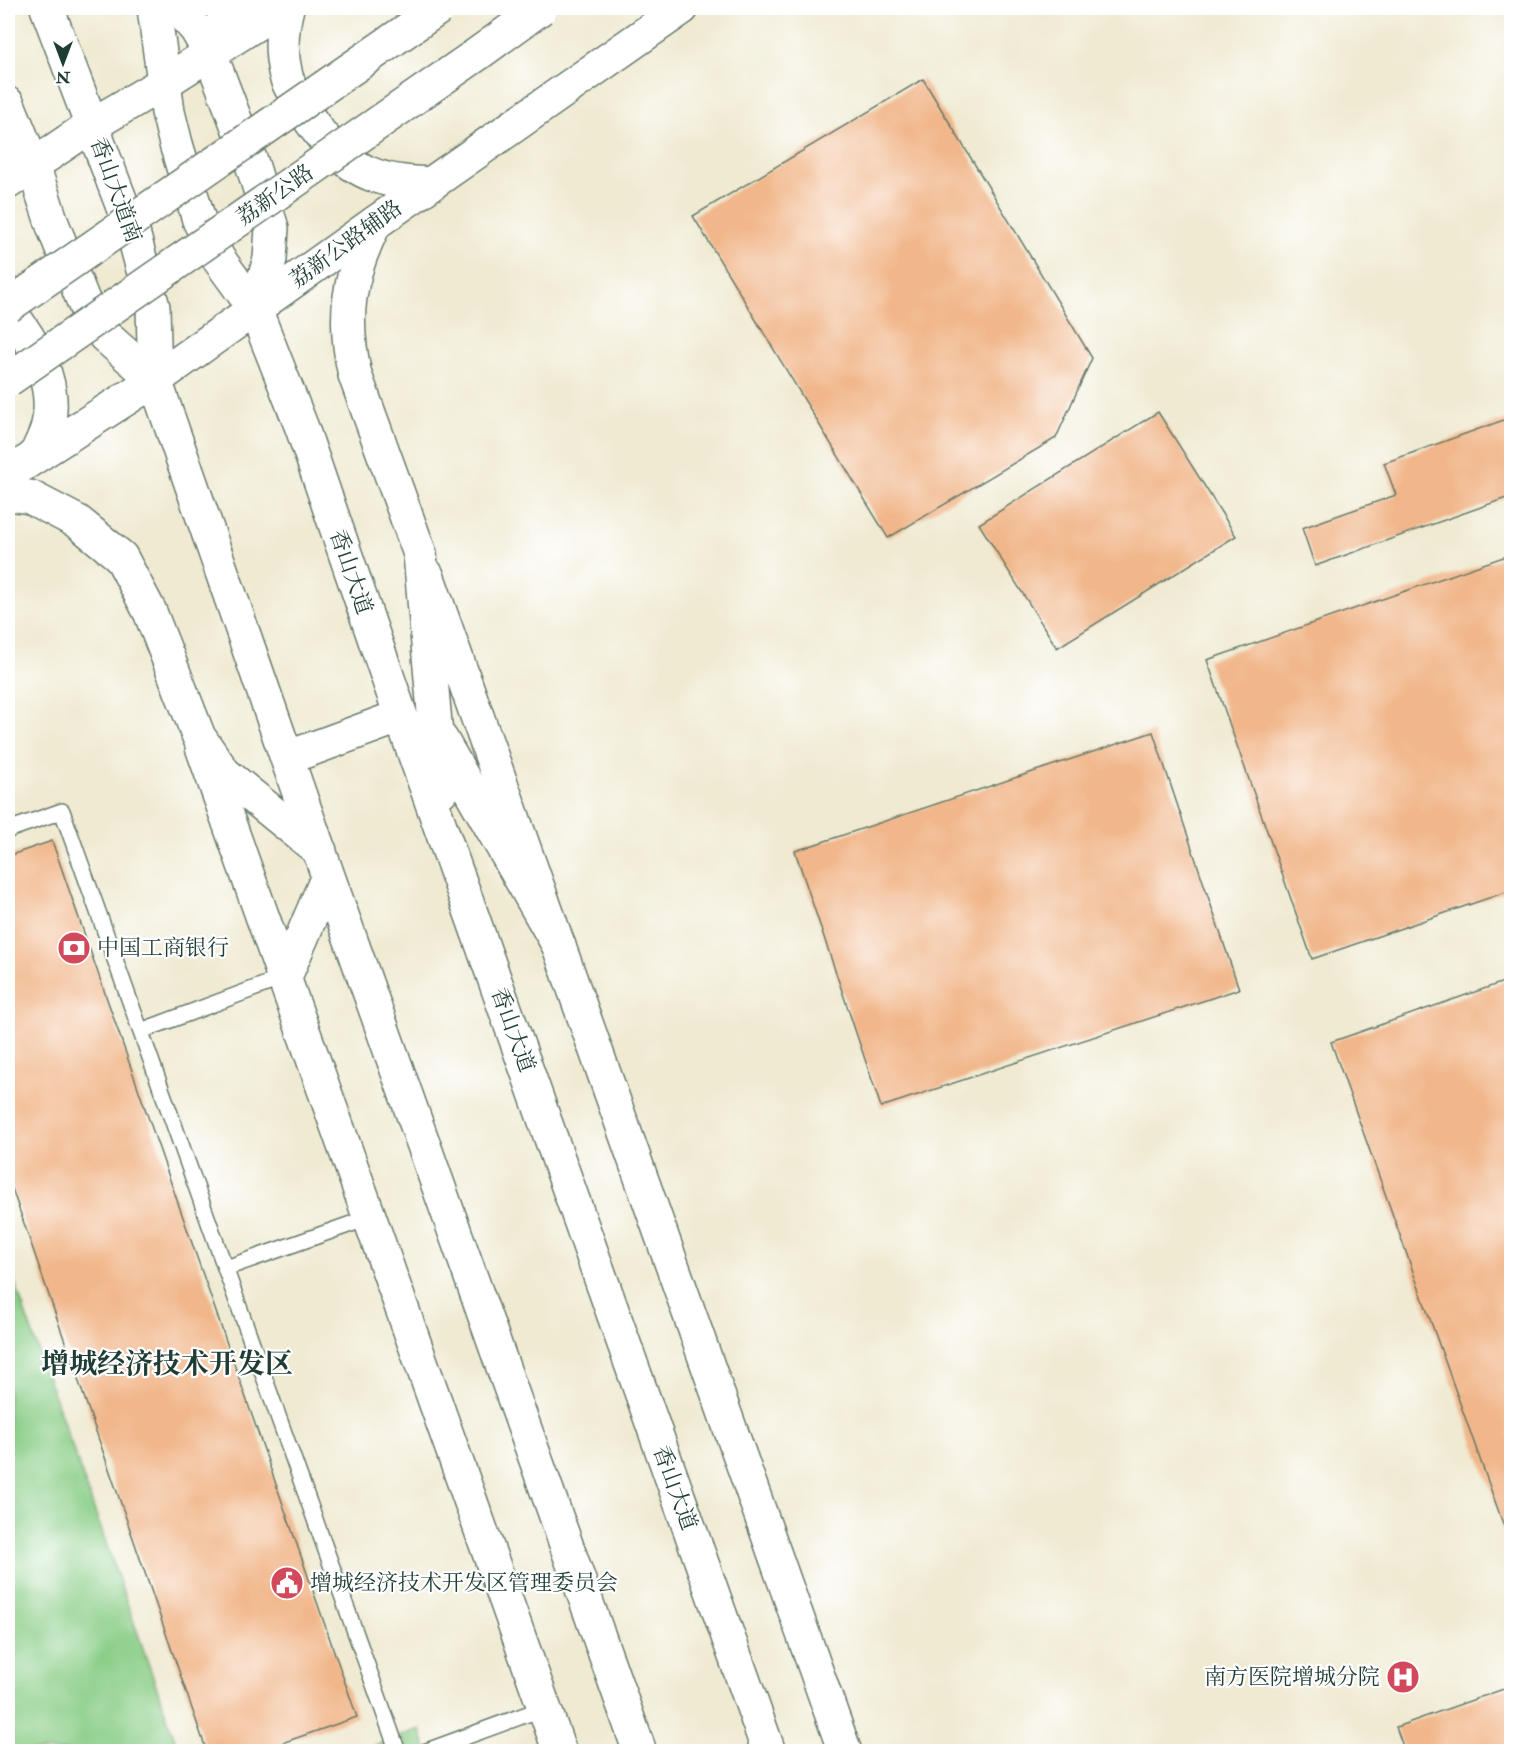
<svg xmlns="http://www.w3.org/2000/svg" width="1519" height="1759" font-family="'IM FELL Double Pica','Noto Serif SC',serif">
<rect width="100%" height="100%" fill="#fff"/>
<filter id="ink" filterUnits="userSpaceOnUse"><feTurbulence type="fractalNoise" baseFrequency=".0167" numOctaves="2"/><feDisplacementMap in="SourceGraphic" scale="12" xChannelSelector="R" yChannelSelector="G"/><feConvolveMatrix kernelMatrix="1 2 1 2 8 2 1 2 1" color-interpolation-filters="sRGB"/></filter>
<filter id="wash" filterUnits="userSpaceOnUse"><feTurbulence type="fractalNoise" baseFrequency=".008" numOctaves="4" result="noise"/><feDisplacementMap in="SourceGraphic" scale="24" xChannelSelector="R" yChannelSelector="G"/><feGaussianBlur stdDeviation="1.35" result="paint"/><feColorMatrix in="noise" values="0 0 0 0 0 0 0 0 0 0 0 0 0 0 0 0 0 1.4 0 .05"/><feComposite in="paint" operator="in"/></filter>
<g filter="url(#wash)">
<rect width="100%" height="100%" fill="#efead1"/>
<path fill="#89cd86" stroke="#54855d" stroke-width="1.5" d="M 8,1264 L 179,1751 L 8,1751 Z
M 420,1729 L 427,1751 L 356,1752 Z"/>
<g id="blocks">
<path fill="#f1b689" d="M 923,79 L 1092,358 L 1056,438 L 888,538 L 693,216 Z
M 1158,412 L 1236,536 L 1057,648 L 979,524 Z
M 1512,417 L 1512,496 L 1315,566 L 1302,528 L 1396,495 L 1384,463 Z
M 1512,554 L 1512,890 L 1312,959 L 1207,660 Z
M 1153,732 L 1239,989 L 881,1107 L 795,851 Z
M 52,841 L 357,1717 L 256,1752 L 207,1752 L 8,1177 L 8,856 Z
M 1512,979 L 1512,1546 L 1511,1546 L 1331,1042 Z
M 1512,1686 L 1512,1752 L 1405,1752 L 1396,1727 Z"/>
</g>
</g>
<g filter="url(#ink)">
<use href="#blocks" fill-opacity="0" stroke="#687a6b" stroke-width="1.5"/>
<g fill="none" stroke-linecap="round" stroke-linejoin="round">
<g stroke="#687a6b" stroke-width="18">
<path id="service" d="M 8,830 L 62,811 L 398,1752
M 141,1031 L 285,977
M 226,1268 L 371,1217
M 424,1752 L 544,1708"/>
</g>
<g stroke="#687a6b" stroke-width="36">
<path id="tertiary" d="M 177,8 L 196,29 L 210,53 L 252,164 L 272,228 L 270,259 L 255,309
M 287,8 C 281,31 280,52 286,76 C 288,83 292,90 296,96 C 313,129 340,164 376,176 C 394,182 412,183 431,184
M 210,53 L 229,8
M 8,104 L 33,165 L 53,226 L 87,310 L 105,336 L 155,380
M 8,182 L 92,125 L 165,82 L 281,8
M 8,310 C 33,340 58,383 48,425 C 46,435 40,445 36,455
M 8,474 L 155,380 L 375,223 L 682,8
M 427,575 L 845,1752
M 202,747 L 560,1752"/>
</g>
<g stroke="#687a6b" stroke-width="36">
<path id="secondary" d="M 47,8 L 134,236 L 153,307 L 155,380 L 328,876 L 640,1752
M 154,8 L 168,112 L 176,144 L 199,220 L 218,258 L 255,309 L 302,428 L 401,716 L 769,1752
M 375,223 C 348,276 342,317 355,375 L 420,554 L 441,791
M 8,494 L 30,497 L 78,522 L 121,557 L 150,612 L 199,737 L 224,773 L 320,851
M 441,739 L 559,946
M 287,758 L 401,716
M 285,977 L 328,876"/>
</g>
<use href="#service" stroke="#fff" stroke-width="15"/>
<use href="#tertiary" stroke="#fff" stroke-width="33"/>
<use href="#secondary" stroke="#fff" stroke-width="33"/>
<g stroke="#687a6b" stroke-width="36" stroke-linecap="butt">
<path id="primary-bridge" d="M 8,306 L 439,8
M 8,380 L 479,53 L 541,8"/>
</g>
<use href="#primary-bridge" stroke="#fff" stroke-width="33"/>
</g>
</g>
<defs>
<g id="bank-disc" transform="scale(1.725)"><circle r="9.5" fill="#d1495b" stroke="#fff"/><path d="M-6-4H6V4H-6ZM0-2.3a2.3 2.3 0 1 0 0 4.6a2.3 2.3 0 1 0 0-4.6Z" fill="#fff"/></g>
<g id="civic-disc" transform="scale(1.725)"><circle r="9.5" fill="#d1495b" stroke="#fff"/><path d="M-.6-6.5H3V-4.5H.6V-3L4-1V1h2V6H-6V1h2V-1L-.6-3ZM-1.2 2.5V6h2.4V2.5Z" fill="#fff"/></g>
<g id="hospital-disc" transform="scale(1.725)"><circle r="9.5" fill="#d1495b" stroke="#fff"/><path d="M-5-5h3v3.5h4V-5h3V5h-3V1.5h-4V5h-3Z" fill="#fff"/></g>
</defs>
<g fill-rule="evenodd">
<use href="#bank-disc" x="74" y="948"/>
<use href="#civic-disc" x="287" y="1583"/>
<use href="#hospital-disc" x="1403" y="1677"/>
</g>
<g text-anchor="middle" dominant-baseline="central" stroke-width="4.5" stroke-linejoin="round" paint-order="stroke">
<g font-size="22" fill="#1f3d34" stroke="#fff">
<text transform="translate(116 190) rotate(70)">香山大道南</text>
<text transform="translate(275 195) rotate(-35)">荔新公路</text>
<text transform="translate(346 244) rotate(-36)">荔新公路辅路</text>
<text transform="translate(351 572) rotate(71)">香山大道</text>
<text transform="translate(513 1030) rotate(70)">香山大道</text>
<text transform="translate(675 1488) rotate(70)">香山大道</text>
</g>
<g font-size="22" fill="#1f3d34" stroke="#fff" text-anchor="start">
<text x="97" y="948">中国工商银行</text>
<text x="310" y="1583">增城经济技术开发区管理委员会</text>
<text x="1380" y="1677" text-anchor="end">南方医院增城分院</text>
</g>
<g font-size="28" font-weight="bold" fill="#1f3d34" stroke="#fff">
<text x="167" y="1364">增城经济技术开发区</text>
</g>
</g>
<rect width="1519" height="1759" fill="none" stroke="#fff" stroke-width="30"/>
<g transform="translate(63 63) rotate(180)" stroke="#ffffff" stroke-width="4.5" paint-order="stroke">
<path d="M0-4.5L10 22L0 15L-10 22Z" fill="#1f3d34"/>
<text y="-9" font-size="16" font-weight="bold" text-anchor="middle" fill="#1f3d34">N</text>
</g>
</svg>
